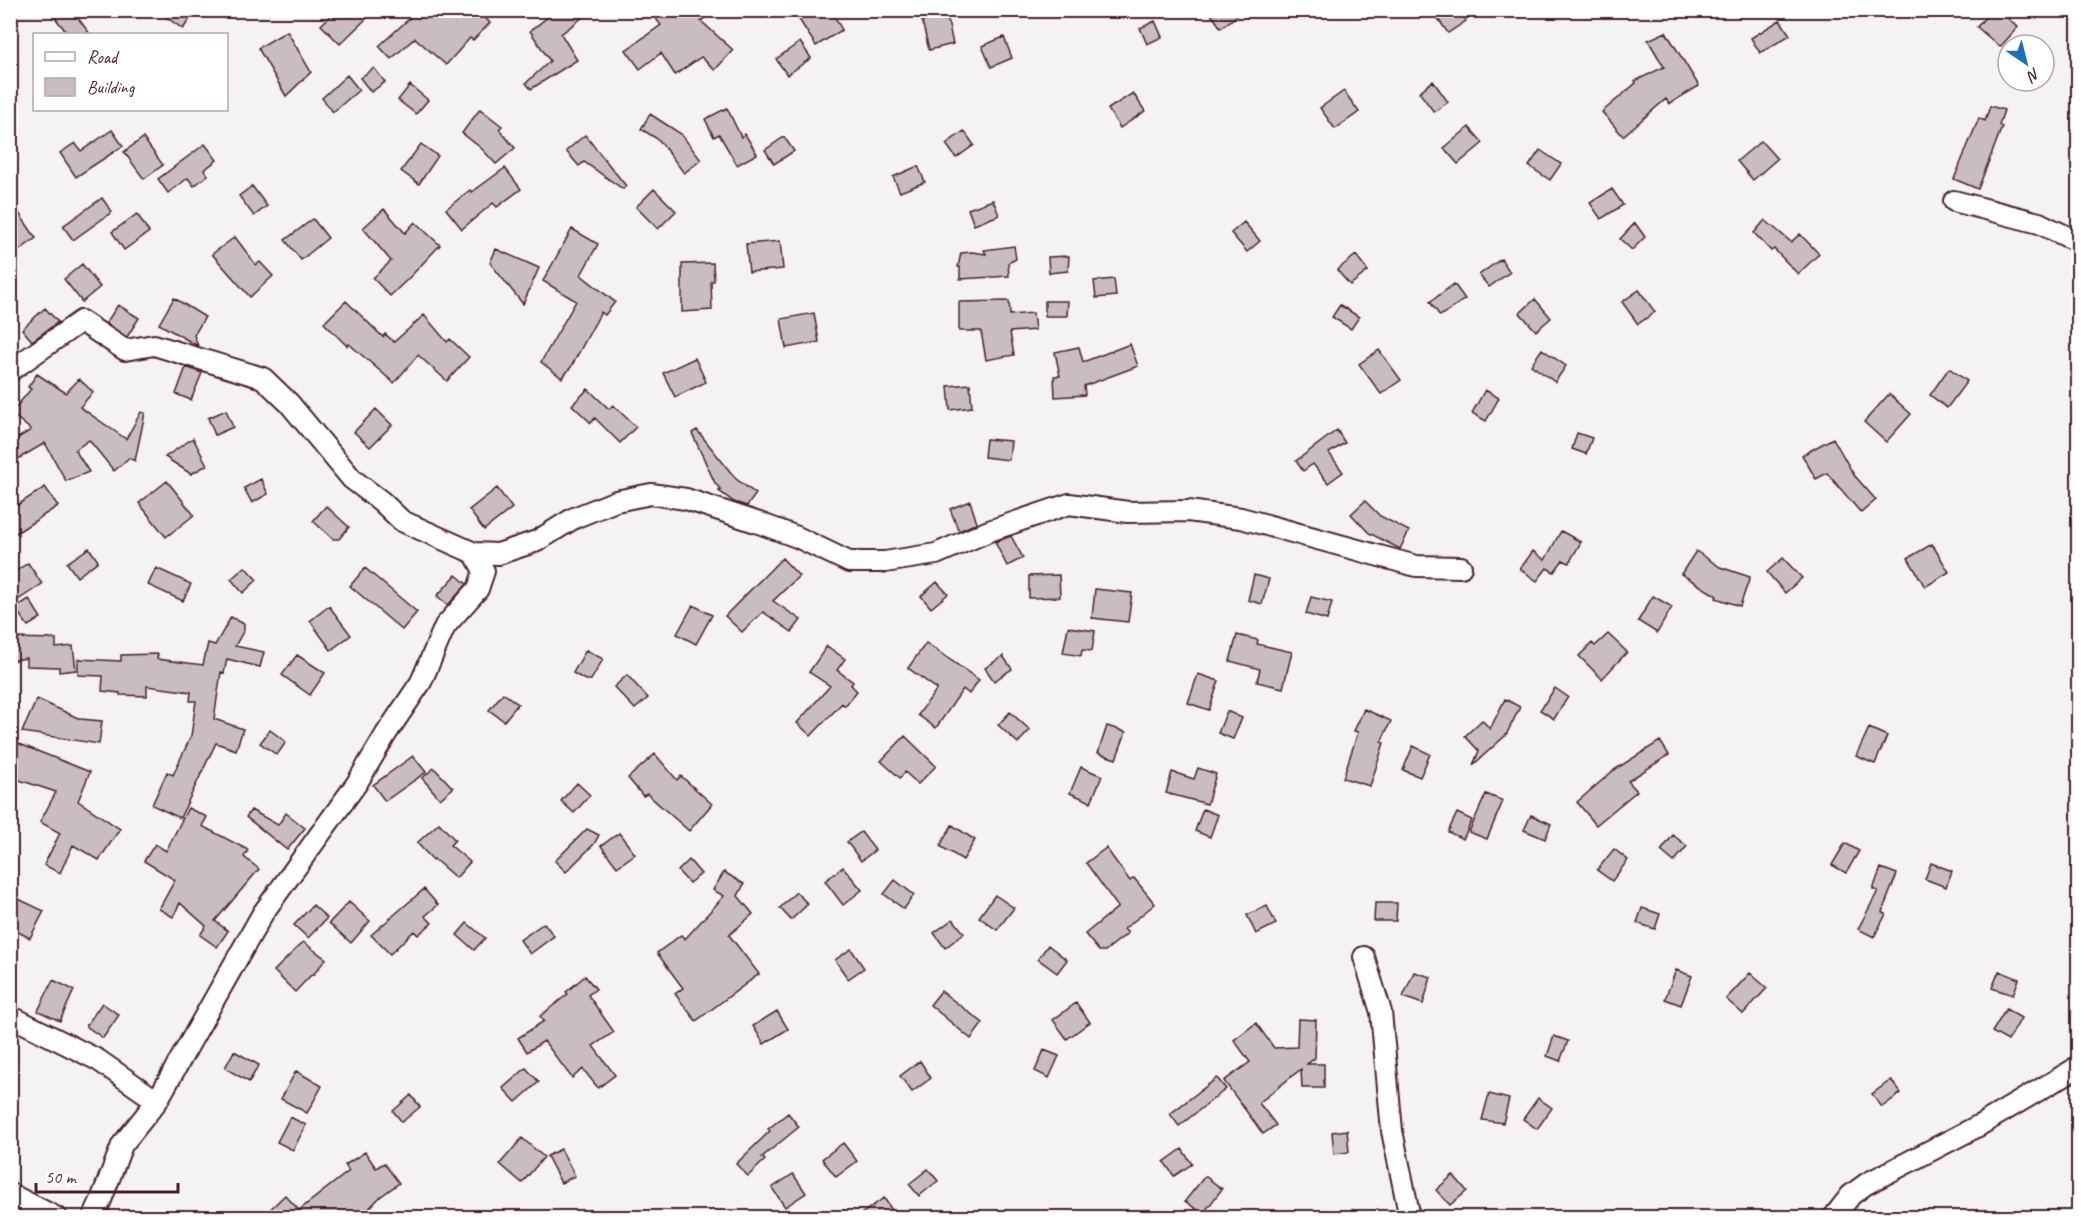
<svg xmlns="http://www.w3.org/2000/svg" width="2089" height="1228" font-family="Caveat,sans-serif">
<rect width="100%" height="100%" fill="#f4f2f2"/>
<filter id="ink" filterUnits="userSpaceOnUse"><feTurbulence type="fractalNoise" baseFrequency=".0167" numOctaves="2"/><feDisplacementMap in="SourceGraphic" scale="12" xChannelSelector="R" yChannelSelector="G"/><feConvolveMatrix kernelMatrix="1 2 1 2 8 2 1 2 1" color-interpolation-filters="sRGB"/></filter>
<g filter="url(#ink)">
<path fill="#cabdc1" stroke="#4a1f2b" stroke-width="1.5" d="M 49,10 L 72,10 L 90,34 L 68,34 Z
M 156,10 L 196,10 L 183,29 Z
M 336,10 L 360,10 L 367,18 L 340,44 L 321,25 Z
M 406,10 L 478,10 L 490,23 L 473,40 L 470,38 L 446,65 L 415,38 L 391,59 L 379,46 L 411,17 Z
M 557,10 L 592,10 L 561,34 L 577,60 L 531,89 L 526,83 L 550,61 L 530,31 Z
M 666,10 L 715,10 L 701,21 L 733,50 L 715,70 L 701,57 L 675,75 L 661,53 L 640,69 L 626,50 L 661,25 L 656,19 Z
M 793,10 L 831,10 L 842,30 L 816,46 Z
M 1208,10 L 1244,10 L 1221,28 Z
M 1432,10 L 1460,10 L 1466,21 L 1448,33 Z
M 1991,10 L 1998,10 L 2018,27 L 2000,47 L 1977,27 Z
M 940,17 L 947,17 L 953,44 L 929,50 L 922,21 Z
M 1780,20 L 1790,35 L 1760,53 L 1751,38 Z
M 1155,21 L 1162,37 L 1147,44 L 1140,28 Z
M 287,31 L 311,72 L 286,96 L 258,48 Z
M 1666,32 L 1699,86 L 1669,104 L 1666,99 L 1623,136 L 1602,112 L 1636,83 L 1635,81 L 1664,67 L 1648,40 Z
M 1004,37 L 1012,58 L 991,67 L 982,46 Z
M 800,42 L 811,58 L 787,75 L 776,59 Z
M 374,68 L 385,82 L 371,92 L 360,78 Z
M 347,75 L 359,90 L 333,112 L 322,98 Z
M 1433,81 L 1448,102 L 1434,112 L 1419,92 Z
M 410,85 L 428,100 L 416,114 L 398,100 Z
M 1344,91 L 1359,112 L 1335,129 L 1320,108 Z
M 1133,93 L 1145,111 L 1120,128 L 1108,109 Z
M 1990,106 L 2004,110 L 1999,125 L 2002,127 L 1978,189 L 1954,179 L 1979,118 L 1985,121 Z
M 727,108 L 741,137 L 745,134 L 757,154 L 737,165 L 719,134 L 714,137 L 705,119 Z
M 480,109 L 502,126 L 499,129 L 515,148 L 496,164 L 481,148 L 462,133 Z
M 650,114 L 681,134 L 701,160 L 684,173 L 659,140 L 641,129 Z
M 1469,127 L 1483,143 L 1458,164 L 1444,148 Z
M 112,130 L 123,146 L 76,177 L 60,153 L 75,143 L 81,151 Z
M 964,131 L 974,145 L 956,158 L 946,144 Z
M 585,135 L 626,186 L 623,189 L 584,162 L 579,166 L 566,151 Z
M 784,137 L 794,151 L 774,164 L 765,150 Z
M 143,138 L 163,165 L 144,179 L 124,152 Z
M 1761,141 L 1777,159 L 1753,180 L 1737,161 Z
M 205,144 L 217,160 L 204,170 L 208,175 L 194,186 L 188,178 L 168,193 L 158,179 Z
M 421,144 L 438,156 L 419,184 L 401,171 Z
M 1540,150 L 1561,164 L 1550,180 L 1529,166 Z
M 918,166 L 925,182 L 900,192 L 893,177 Z
M 505,168 L 521,189 L 497,207 L 493,203 L 462,229 L 446,209 L 470,190 L 472,192 Z
M 252,186 L 267,206 L 254,216 L 239,196 Z
M 654,189 L 676,211 L 658,229 L 636,207 Z
M 1612,189 L 1623,205 L 1601,219 L 1590,203 Z
M 102,198 L 112,212 L 73,240 L 63,226 Z
M 10,200 L 36,238 L 17,252 L 10,242 Z
M 993,200 L 999,215 L 974,225 L 968,209 Z
M 384,209 L 405,233 L 415,222 L 440,245 L 410,277 L 390,296 L 373,278 L 391,261 L 363,228 Z
M 137,214 L 149,232 L 124,250 L 112,232 Z
M 313,219 L 328,238 L 301,260 L 285,240 Z
M 1765,220 L 1791,242 L 1800,234 L 1819,254 L 1798,274 L 1774,249 L 1771,251 L 1754,233 Z
M 1244,222 L 1260,241 L 1247,252 L 1231,233 Z
M 1635,223 L 1645,237 L 1632,250 L 1620,239 Z
M 572,229 L 598,244 L 581,275 L 615,302 L 605,315 L 601,312 L 571,367 L 562,378 L 541,362 L 576,301 L 543,281 Z
M 235,237 L 256,265 L 260,262 L 273,276 L 250,297 L 212,254 Z
M 780,241 L 783,269 L 749,272 L 746,244 Z
M 1014,246 L 1016,259 L 1008,263 L 1009,276 L 960,279 L 960,267 L 958,267 L 961,253 L 972,252 L 986,254 L 984,250 Z
M 496,249 L 539,268 L 523,304 L 490,263 Z
M 1356,255 L 1368,271 L 1350,285 L 1337,270 Z
M 1069,256 L 1068,271 L 1049,273 L 1048,257 Z
M 1501,259 L 1510,272 L 1489,287 L 1479,275 Z
M 713,263 L 714,281 L 711,281 L 712,310 L 682,312 L 682,264 Z
M 82,264 L 100,287 L 82,302 L 64,279 Z
M 1114,279 L 1116,296 L 1096,298 L 1094,281 Z
M 1454,284 L 1465,299 L 1440,316 L 1430,302 Z
M 1639,290 L 1655,312 L 1638,324 L 1622,302 Z
M 174,298 L 205,317 L 194,335 L 198,346 L 159,324 Z
M 1535,299 L 1551,318 L 1536,331 L 1520,313 Z
M 346,301 L 383,337 L 385,334 L 394,342 L 424,315 L 447,342 L 450,339 L 469,357 L 447,381 L 418,355 L 394,383 L 349,344 L 347,346 L 324,323 Z
M 1009,301 L 1010,315 L 1033,313 L 1035,330 L 1010,332 L 1014,355 L 986,360 L 981,331 L 959,331 L 959,302 Z
M 1045,301 L 1068,301 L 1067,316 L 1045,316 Z
M 118,305 L 139,318 L 127,337 L 106,323 Z
M 1340,305 L 1359,317 L 1351,329 L 1332,317 Z
M 45,308 L 58,322 L 32,341 L 22,329 Z
M 814,313 L 819,342 L 786,348 L 781,319 Z
M 1130,344 L 1138,366 L 1084,386 L 1085,395 L 1055,397 L 1054,376 L 1060,376 L 1055,352 L 1079,347 L 1083,362 Z
M 1542,349 L 1566,366 L 1555,382 L 1531,365 Z
M 1379,350 L 1401,380 L 1381,394 L 1359,364 Z
M 695,358 L 706,382 L 675,397 L 663,373 Z
M 186,367 L 202,373 L 191,400 L 176,394 Z
M 1949,368 L 1967,381 L 1947,408 L 1930,395 Z
M 37,374 L 66,393 L 79,379 L 93,392 L 80,407 L 126,439 L 141,412 L 145,413 L 135,461 L 129,458 L 114,471 L 89,440 L 75,450 L 89,472 L 66,481 L 45,443 L 18,459 L 10,446 L 10,443 L 31,430 L 11,413 L 31,389 L 28,387 Z
M 970,384 L 972,407 L 950,410 L 948,386 Z
M 588,389 L 609,409 L 613,405 L 636,427 L 620,443 L 595,418 L 591,423 L 572,405 Z
M 1485,390 L 1499,398 L 1486,421 L 1472,413 Z
M 1889,394 L 1911,414 L 1886,442 L 1864,422 Z
M 376,409 L 392,425 L 370,447 L 354,432 Z
M 226,410 L 233,427 L 215,435 L 208,418 Z
M 697,430 L 736,479 L 756,494 L 747,506 L 734,502 L 719,491 L 721,490 L 715,483 L 692,433 Z
M 1337,430 L 1345,443 L 1329,453 L 1343,472 L 1328,483 L 1313,464 L 1303,471 L 1296,461 Z
M 1577,433 L 1592,438 L 1586,454 L 1572,449 Z
M 193,438 L 207,465 L 191,474 L 165,457 Z
M 1833,438 L 1854,475 L 1876,500 L 1861,513 L 1827,473 L 1816,479 L 1802,455 Z
M 986,439 L 1011,441 L 1009,460 L 984,457 Z
M 261,479 L 268,494 L 252,503 L 244,488 Z
M 167,481 L 194,515 L 166,537 L 139,503 Z
M 45,487 L 58,506 L 10,537 L 10,510 Z
M 497,488 L 512,508 L 484,530 L 469,510 Z
M 970,501 L 977,523 L 959,531 L 950,509 Z
M 1365,501 L 1380,516 L 1409,531 L 1400,549 L 1369,533 L 1351,514 Z
M 326,506 L 349,527 L 339,539 L 333,539 L 313,521 Z
M 1561,531 L 1581,542 L 1569,563 L 1563,560 L 1554,572 L 1547,568 L 1537,581 L 1520,569 L 1533,551 L 1545,560 Z
M 1011,536 L 1023,558 L 1007,566 L 995,542 Z
M 1932,544 L 1949,572 L 1925,587 L 1908,558 Z
M 89,548 L 98,561 L 77,577 L 67,563 Z
M 1696,551 L 1720,567 L 1750,577 L 1740,606 L 1716,598 L 1717,596 L 1681,574 Z
M 782,558 L 799,576 L 773,601 L 801,620 L 792,632 L 763,612 L 742,632 L 725,616 Z
M 1783,558 L 1802,578 L 1785,593 L 1767,572 Z
M 28,563 L 42,584 L 18,600 L 10,588 L 10,575 Z
M 245,567 L 257,580 L 243,593 L 231,579 Z
M 156,568 L 191,584 L 183,601 L 148,585 Z
M 365,568 L 417,612 L 402,630 L 350,586 Z
M 456,575 L 467,584 L 448,605 L 437,596 Z
M 1059,575 L 1060,597 L 1029,598 L 1029,576 Z
M 1254,575 L 1269,579 L 1262,604 L 1248,600 Z
M 937,582 L 948,594 L 931,608 L 921,596 Z
M 1095,589 L 1132,593 L 1128,622 L 1092,618 Z
M 1653,596 L 1672,607 L 1657,633 L 1638,621 Z
M 1311,597 L 1332,602 L 1327,620 L 1306,614 Z
M 29,599 L 41,618 L 28,626 L 15,608 Z
M 693,605 L 712,615 L 696,644 L 677,634 Z
M 329,606 L 351,635 L 331,650 L 310,621 Z
M 231,617 L 244,624 L 244,630 L 235,646 L 264,652 L 260,667 L 227,659 L 224,673 L 221,672 L 214,719 L 243,729 L 236,750 L 216,743 L 180,818 L 152,805 L 167,772 L 173,775 L 191,736 L 196,701 L 190,701 L 191,692 L 147,686 L 147,696 L 120,695 L 120,693 L 102,691 L 103,676 L 78,675 L 78,659 L 121,661 L 121,655 L 158,654 L 157,659 L 203,665 L 208,643 L 215,645 Z
M 1068,627 L 1095,631 L 1092,651 L 1082,650 L 1081,656 L 1063,653 Z
M 1608,634 L 1627,652 L 1602,679 L 1579,656 L 1592,643 L 1595,646 Z
M 1237,635 L 1258,640 L 1257,644 L 1292,652 L 1283,688 L 1257,682 L 1260,669 L 1230,661 Z
M 10,638 L 56,639 L 56,648 L 73,646 L 76,670 L 59,672 L 59,667 L 26,666 L 26,658 L 10,661 Z
M 926,643 L 979,680 L 969,694 L 963,689 L 936,728 L 918,715 L 937,689 L 908,668 Z
M 827,646 L 845,659 L 837,670 L 853,682 L 851,685 L 857,691 L 845,706 L 842,703 L 811,736 L 797,723 L 830,686 L 809,672 Z
M 586,650 L 603,659 L 591,680 L 585,680 L 573,673 Z
M 297,655 L 325,673 L 310,695 L 282,675 Z
M 1003,656 L 1012,669 L 994,681 L 985,668 Z
M 1198,674 L 1219,681 L 1209,710 L 1188,703 Z
M 627,675 L 648,698 L 635,709 L 614,687 Z
M 1555,688 L 1568,697 L 1554,719 L 1540,710 Z
M 503,693 L 518,704 L 504,721 L 489,710 Z
M 37,699 L 80,719 L 102,721 L 99,744 L 22,732 Z
M 1505,699 L 1520,707 L 1506,735 L 1473,765 L 1479,751 L 1465,736 L 1482,720 L 1490,729 Z
M 1364,709 L 1391,721 L 1381,742 L 1384,743 L 1370,786 L 1343,778 L 1358,732 L 1354,731 Z
M 1227,711 L 1242,718 L 1233,739 L 1218,733 Z
M 1010,712 L 1030,730 L 1018,743 L 998,725 Z
M 1107,726 L 1126,732 L 1116,759 L 1098,753 Z
M 1869,728 L 1887,736 L 1875,764 L 1856,756 Z
M 270,730 L 286,742 L 277,755 L 260,743 Z
M 905,736 L 936,766 L 918,784 L 905,772 L 900,778 L 881,761 Z
M 1660,741 L 1669,755 L 1628,781 L 1637,791 L 1596,825 L 1577,802 L 1614,770 Z
M 17,743 L 90,772 L 78,801 L 120,829 L 99,860 L 73,845 L 60,873 L 44,865 L 60,833 L 40,822 L 56,792 L 10,777 L 10,757 Z
M 1413,746 L 1430,754 L 1420,777 L 1403,770 Z
M 655,754 L 677,780 L 681,776 L 712,804 L 689,831 L 647,794 L 643,796 L 628,778 Z
M 413,756 L 426,772 L 385,801 L 373,785 Z
M 1081,767 L 1102,776 L 1091,802 L 1070,793 Z
M 434,768 L 453,788 L 440,799 L 422,778 Z
M 1198,768 L 1216,774 L 1207,804 L 1166,793 L 1172,772 L 1194,779 Z
M 577,783 L 590,795 L 574,813 L 561,801 Z
M 1486,794 L 1503,801 L 1487,839 L 1469,832 Z
M 188,808 L 207,817 L 202,826 L 248,850 L 244,857 L 259,869 L 215,921 L 228,931 L 217,947 L 200,935 L 206,926 L 180,903 L 173,917 L 159,909 L 175,880 L 144,861 L 155,844 L 166,851 Z
M 1203,809 L 1218,815 L 1210,837 L 1195,831 Z
M 251,810 L 278,825 L 286,813 L 305,828 L 287,850 L 246,817 Z
M 1457,813 L 1472,820 L 1463,839 L 1448,832 Z
M 1531,815 L 1551,824 L 1545,839 L 1524,830 Z
M 439,823 L 455,840 L 450,845 L 470,862 L 456,878 L 434,859 L 433,860 L 417,843 Z
M 952,825 L 975,840 L 963,860 L 940,846 Z
M 587,829 L 599,835 L 594,844 L 566,872 L 555,861 Z
M 861,832 L 875,850 L 861,861 L 847,842 Z
M 619,833 L 635,854 L 617,867 L 601,846 Z
M 1673,835 L 1687,846 L 1674,862 L 1661,851 Z
M 1845,843 L 1859,851 L 1846,873 L 1832,865 Z
M 1106,848 L 1130,881 L 1134,878 L 1155,904 L 1124,929 L 1128,933 L 1105,951 L 1099,951 L 1085,934 L 1118,907 L 1086,863 Z
M 1614,849 L 1628,860 L 1612,881 L 1597,870 Z
M 689,860 L 701,874 L 689,883 L 678,871 Z
M 1931,863 L 1952,871 L 1946,887 L 1925,879 Z
M 843,867 L 862,890 L 843,905 L 825,881 Z
M 1881,868 L 1897,874 L 1882,912 L 1886,914 L 1874,937 L 1858,929 L 1878,891 L 1873,889 Z
M 724,872 L 744,884 L 738,896 L 753,914 L 729,935 L 759,974 L 696,1021 L 675,994 L 683,988 L 657,953 L 681,935 L 685,939 L 724,896 L 713,890 Z
M 895,880 L 914,895 L 904,909 L 884,894 Z
M 424,889 L 438,905 L 425,916 L 432,923 L 418,935 L 414,931 L 390,954 L 371,935 Z
M 796,892 L 808,904 L 791,920 L 780,908 Z
M 10,895 L 44,911 L 30,938 L 10,928 Z
M 995,895 L 1014,908 L 997,930 L 979,917 Z
M 349,902 L 370,921 L 351,943 L 329,923 Z
M 1375,903 L 1397,903 L 1396,921 L 1374,921 Z
M 313,905 L 327,918 L 308,938 L 294,925 Z
M 1267,906 L 1276,924 L 1256,934 L 1247,915 Z
M 1642,908 L 1660,914 L 1655,929 L 1637,923 Z
M 953,919 L 964,933 L 945,948 L 934,933 Z
M 467,923 L 485,938 L 474,950 L 457,935 Z
M 544,923 L 554,936 L 530,954 L 520,940 Z
M 303,942 L 326,959 L 313,975 L 312,974 L 295,992 L 274,971 Z
M 1048,945 L 1067,960 L 1057,973 L 1038,959 Z
M 851,949 L 864,968 L 848,979 L 835,960 Z
M 1676,970 L 1692,976 L 1681,1005 L 1665,999 Z
M 1999,971 L 2019,979 L 2013,995 L 1992,988 Z
M 1414,972 L 1431,977 L 1423,1004 L 1403,997 Z
M 1750,973 L 1767,988 L 1743,1014 L 1726,999 Z
M 585,976 L 596,989 L 588,995 L 614,1032 L 593,1046 L 615,1075 L 598,1088 L 583,1069 L 572,1078 L 544,1041 L 527,1052 L 518,1038 L 544,1021 L 540,1016 L 568,994 L 566,992 Z
M 53,980 L 74,990 L 60,1021 L 38,1011 Z
M 941,991 L 983,1023 L 971,1039 L 930,1005 Z
M 102,1003 L 119,1015 L 103,1038 L 86,1026 Z
M 1076,1003 L 1090,1022 L 1067,1039 L 1053,1020 Z
M 2006,1009 L 2021,1018 L 2008,1041 L 1992,1032 Z
M 777,1011 L 788,1029 L 764,1044 L 753,1026 Z
M 1298,1019 L 1316,1020 L 1315,1058 L 1307,1064 L 1324,1064 L 1324,1088 L 1302,1088 L 1301,1069 L 1259,1103 L 1276,1125 L 1263,1134 L 1224,1081 L 1250,1062 L 1234,1040 L 1256,1023 L 1274,1048 L 1297,1047 Z
M 1554,1036 L 1568,1041 L 1560,1061 L 1547,1056 Z
M 1044,1050 L 1059,1056 L 1049,1078 L 1035,1071 Z
M 234,1051 L 259,1065 L 249,1082 L 225,1068 Z
M 920,1061 L 931,1078 L 912,1092 L 900,1076 Z
M 526,1068 L 539,1082 L 516,1102 L 503,1088 Z
M 296,1071 L 322,1086 L 307,1113 L 281,1099 Z
M 1217,1078 L 1226,1089 L 1179,1126 L 1170,1114 Z
M 1891,1080 L 1901,1093 L 1882,1107 L 1872,1094 Z
M 1489,1094 L 1509,1099 L 1503,1123 L 1482,1120 Z
M 411,1095 L 420,1107 L 402,1122 L 393,1111 Z
M 1538,1098 L 1552,1108 L 1537,1129 L 1523,1119 Z
M 788,1113 L 799,1127 L 762,1157 L 765,1160 L 748,1176 L 736,1164 L 770,1131 L 768,1129 Z
M 290,1117 L 306,1125 L 293,1150 L 277,1142 Z
M 1347,1130 L 1349,1152 L 1334,1154 L 1332,1132 Z
M 522,1138 L 544,1157 L 522,1183 L 500,1164 Z
M 843,1143 L 857,1161 L 836,1177 L 822,1159 Z
M 561,1149 L 575,1176 L 561,1183 L 547,1156 Z
M 1182,1149 L 1192,1164 L 1174,1176 L 1164,1162 Z
M 365,1152 L 376,1168 L 384,1163 L 399,1183 L 380,1197 L 360,1218 L 261,1218 L 285,1195 L 299,1210 L 349,1171 L 345,1165 Z
M 928,1169 L 938,1181 L 919,1196 L 909,1184 Z
M 793,1174 L 806,1193 L 785,1207 L 772,1188 Z
M 1453,1175 L 1467,1191 L 1450,1205 L 1436,1190 Z
M 1205,1176 L 1222,1189 L 1203,1214 L 1185,1201 Z
M 884,1198 L 897,1218 L 855,1218 Z"/>
<g fill="none" stroke-linecap="round" stroke-linejoin="round">
<g stroke="#4a1f2b" stroke-width="24">
<path id="minor" d="M 1954,201 L 2039,223 L 2078,242
M 10,371 L 81,321 L 125,350 L 154,345 L 263,378 L 289,403 L 352,479 L 381,501 L 402,521 L 474,553 L 484,571 L 478,589 L 445,626 L 421,682 L 386,734 L 357,783 L 263,913 L 157,1101 L 122,1145 L 101,1200 L 93,1218
M 474,553 L 498,554 L 537,541 L 574,518 L 616,501 L 651,494 L 686,499 L 759,523 L 797,537 L 849,562 L 885,562 L 936,554 L 989,531 L 1069,504 L 1128,512 L 1188,511 L 1241,518 L 1416,566 L 1461,567
M 1364,957 L 1381,1012 L 1392,1131 L 1409,1213 L 1412,1218
M 10,1016 L 98,1060 L 157,1101
M 10,1194 L 57,1218
M 1833,1218 L 1851,1195 L 1866,1184 L 1980,1125 L 2078,1067"/>
</g>
<use href="#minor" stroke="#fff" stroke-width="20"/>
</g>
</g>
<rect width="2089" height="1228" fill="none" stroke="#fff" stroke-width="36"/>
<rect x="18" y="18" width="2053" height="1192" fill="none" stroke="#4a1f2b" stroke-width="2" filter="url(#ink)"/>
<rect x="33" y="33" width="195" height="78" fill="#ffffff" stroke="#b7a5aa" stroke-width="1.5"/>
<rect x="45" y="52" width="30" height="9" fill="#ffffff" stroke="#b7a5aa" stroke-width="1.5"/>
<text x="87" y="63" font-size="18" fill="#4a1f2b">Road</text>
<rect x="45" y="78" width="30" height="18" fill="#cabdc1" stroke="#b7a5aa" stroke-width="1.5"/>
<text x="87" y="93" font-size="18" fill="#4a1f2b">Building</text>
<g transform="translate(2026 63) rotate(145)"><circle r="28" fill="#ffffff" stroke="#b7a5aa" stroke-width="1.5"/>
<path d="M0-4.5L10 22L0 15L-10 22Z" fill="#1f6fb2"/>
<text y="-9" font-size="16" font-weight="bold" text-anchor="middle" fill="#4a1f2b">N</text>
</g>
<path d="M36 1183v9h142v-9" fill="none" stroke="#4a1f2b" stroke-width="3"/>
<text x="45" y="1183" font-size="18" fill="#4a1f2b" stroke="#ffffff" stroke-width="4.5" paint-order="stroke">50 m</text>
</svg>
